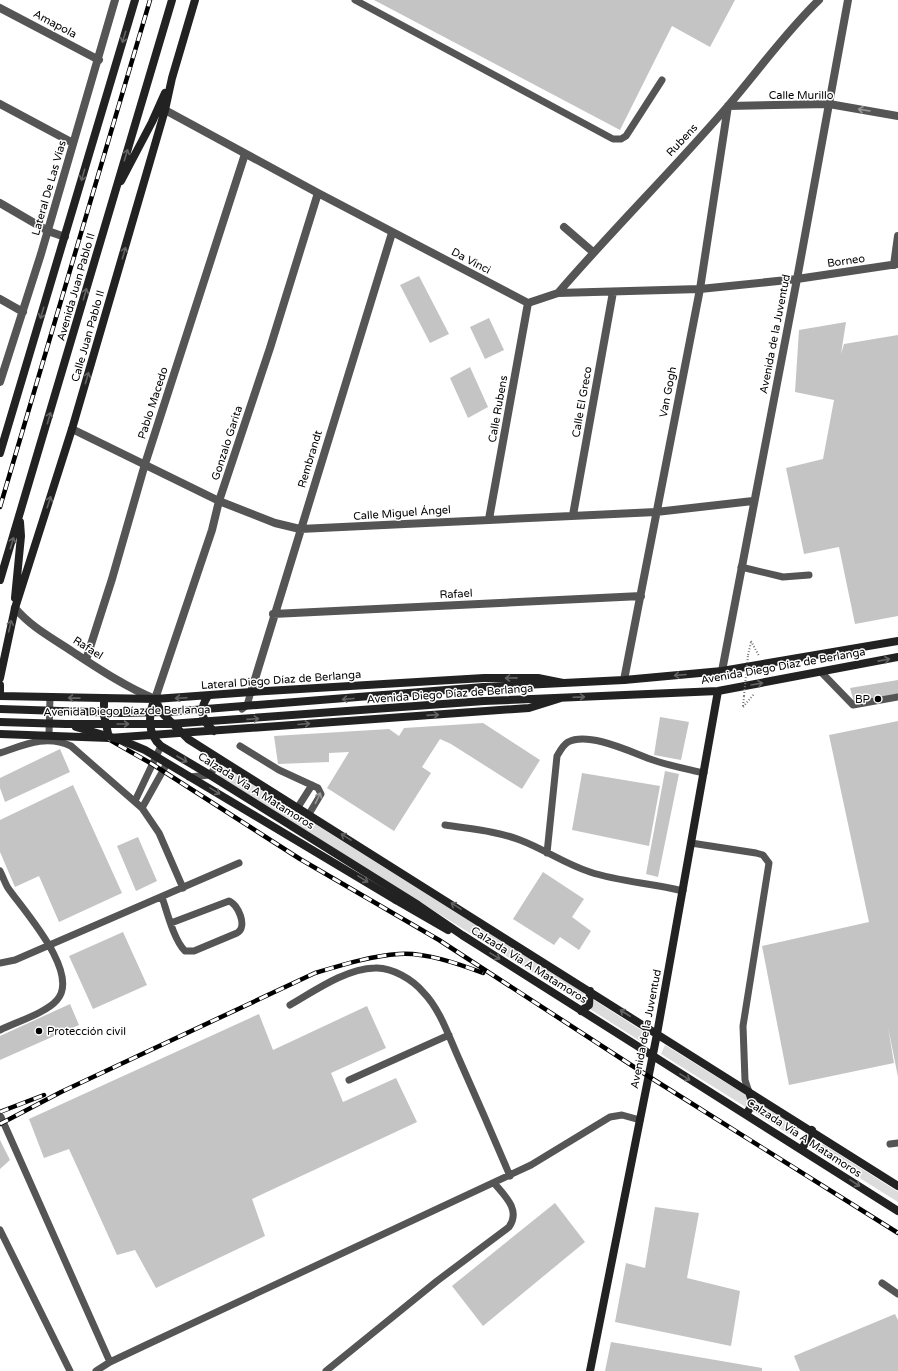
<svg xmlns="http://www.w3.org/2000/svg" width="898" height="1371" font-family="'Varela Round',sans-serif">
<rect width="100%" height="100%" fill="#fff"/>
<path fill="#dcdcdc" d="M 224,767 L 584,993 L 580,1002 L 219,776 Z
M 594,1000 L 644,1032 L 640,1041 L 590,1009 Z
M 665,1045 L 799,1128 L 795,1138 L 661,1054 Z
M 823,1144 L 898,1192 L 898,1202 L 818,1152 Z"/>
<path fill="#c4c4c4" d="M 374,0 L 735,0 L 710,47 L 672,26 L 620,130 Z
M 419,276 L 449,334 L 430,343 L 400,285 Z
M 489,318 L 504,350 L 485,359 L 470,327 Z
M 846,322 L 841,354 L 844,344 L 898,335 L 898,616 L 855,624 L 839,547 L 804,554 L 786,468 L 823,459 L 834,400 L 795,392 L 799,330 Z
M 470,367 L 488,407 L 468,418 L 450,378 Z
M 898,680 L 898,695 L 854,702 L 850,688 Z
M 660,717 L 689,722 L 681,760 L 654,755 Z
M 898,721 L 898,1077 L 888,1027 L 894,1063 L 789,1085 L 762,946 L 869,922 L 829,735 Z
M 483,723 L 540,760 L 522,789 L 451,744 L 440,739 L 422,767 L 431,773 L 394,831 L 327,788 L 349,752 L 329,753 L 329,762 L 278,764 L 274,736 L 389,729 L 399,736 L 404,728 Z
M 60,749 L 70,772 L 5,802 L 0,788 L 0,778 Z
M 665,771 L 679,774 L 658,877 L 646,874 Z
M 582,773 L 660,786 L 649,846 L 572,830 Z
M 73,785 L 122,893 L 59,922 L 39,876 L 15,887 L 0,852 L 0,820 Z
M 138,837 L 157,881 L 136,891 L 117,846 Z
M 543,872 L 584,899 L 572,917 L 591,931 L 579,950 L 560,937 L 554,945 L 513,919 Z
M 123,932 L 147,985 L 93,1009 L 69,956 Z
M 70,1004 L 79,1025 L 0,1060 L 0,1036 Z
M 367,1006 L 386,1048 L 331,1073 L 343,1102 L 396,1078 L 417,1122 L 252,1199 L 265,1236 L 156,1288 L 135,1250 L 117,1255 L 69,1149 L 44,1158 L 29,1119 L 259,1014 L 273,1050 Z
M 0,1140 L 10,1160 L 0,1169 Z
M 555,1203 L 585,1242 L 483,1326 L 452,1286 Z
M 655,1207 L 699,1213 L 687,1278 L 740,1291 L 731,1346 L 615,1322 L 626,1263 L 645,1268 Z
M 895,1314 L 898,1320 L 898,1371 L 800,1371 L 794,1356 Z
M 611,1342 L 762,1368 L 762,1371 L 605,1371 Z"/>
<g fill="none" stroke-linecap="round" stroke-linejoin="round">
<path stroke="#777" stroke-width="2" stroke-dasharray="1 2" stroke-linecap="butt" d="M 751,641 L 759,656
M 748,655 L 751,642
M 743,706 L 744,696
M 743,707 L 754,694"/>
<path stroke="#555" stroke-width="7" d="M 355,0 L 613,139 L 621,139 L 626,136 L 662,80
M 741,567 L 783,577 L 809,575
M 821,672 L 853,705 L 898,697
M 242,709 L 247,705 L 251,692
M 49,734 L 50,697
M 240,746 L 279,770 L 318,788 L 321,794 L 309,814
M 0,753 C 24,745 46,734 71,746 L 142,808 L 159,833 L 183,888
M 189,777 L 210,775 L 220,759
M 135,801 L 161,746
M 298,807 L 312,785
M 142,808 L 165,767
M 445,825 C 470,829 497,831 520,840 C 544,849 565,864 590,872 C 620,882 652,883 683,891
M 691,843 L 756,853 L 763,855 L 769,863 L 743,1026 L 745,1080 L 749,1092
M 547,853 L 557,756 C 560,751 563,745 568,742 C 589,731 633,753 653,760 C 670,766 687,769 704,773
M 0,871 C 3,877 5,883 8,888 C 23,910 81,973 57,1000 C 46,1013 16,1022 0,1030
M 162,897 C 167,912 174,940 185,951 L 194,951 L 237,933 C 248,927 238,904 229,901 L 171,923
M 0,963 L 15,960 L 239,863
M 290,1005 C 316,990 345,969 375,968 C 392,967 413,980 423,992 C 440,1009 449,1037 459,1059 C 476,1097 493,1136 510,1176
M 349,1080 L 449,1035
M 1,1117 L 110,1362
M 890,1144 L 898,1143
M 0,1230 L 70,1371
M 882,1283 L 898,1294
M 96,1371 L 110,1362 L 146,1345 L 531,1165 L 610,1117 L 622,1115 L 640,1120
M 326,1371 L 437,1281 L 509,1227 C 521,1210 505,1196 494,1183"/>
<path stroke="#555" stroke-width="8" d="M 0,8 L 99,60
M 0,104 L 73,143
M 728,106 L 829,104 L 898,116
M 165,110 L 318,193 L 528,303 L 558,293 L 700,289 L 797,279 L 898,264
M 0,203 L 48,231 L 65,237
M 564,227 L 593,252
M 894,265 L 898,236
M 558,293 C 613,229 673,170 728,106 C 758,71 785,33 819,0
M 0,299 L 23,312
M 0,382 L 41,254 L 115,0
M 72,429 L 219,501 L 275,523 L 300,529 L 656,512 L 753,501
M 573,515 L 613,292
M 489,519 L 528,303
M 15,608 C 31,627 52,638 73,652 C 99,669 126,687 155,699 L 212,530 L 219,501 L 270,348 L 318,193
M 273,614 L 641,596
M 86,660 L 112,579 L 145,464 L 245,154
M 722,671 L 797,279 L 848,0
M 624,680 L 700,289 L 728,106
M 251,692 L 392,233"/>
<path stroke="#222" stroke-width="8" d="M 121,181 L 152,122 L 165,93
M 0,453 L 135,0
M 0,580 L 172,0
M 15,598 L 21,536 L 20,522
M 0,678 L 15,608 L 72,429 L 165,110 L 172,78 L 195,0
M 0,685 L 0,696
M 484,687 L 624,680 L 722,671 L 898,641
M 0,696 L 155,699 L 251,692 L 484,678 L 538,678 L 563,683
M 208,696 C 199,709 201,721 214,731
M 104,698 L 104,715 L 109,738
M 155,699 C 148,714 147,734 161,746 L 210,775 L 418,905 L 462,935 L 898,1211
M 155,699 L 161,712 L 188,739 L 898,1186
M 484,701 L 718,691 L 898,657
M 0,734 L 109,738 L 529,708 L 561,698
M 396,900 L 448,930
M 581,1011 L 589,1005 L 590,991
M 746,1114 L 753,1104 L 749,1092
M 802,1149 L 812,1130
M 590,1371 L 657,1034 L 718,691"/>
<g stroke="#000" stroke-width="4.5">
<path id="rail" d="M 0,507 L 150,0
M 103,736 L 152,764 L 300,859 L 439,940 L 648,1076 L 898,1233
M 0,1112 L 44,1095
M 0,1124 L 61,1092 L 315,973 C 342,965 370,956 399,954 C 425,952 459,964 483,973"/>
</g>
<use href="#rail" stroke="#fff" stroke-width="3" stroke-dasharray="9" stroke-linecap="butt"/>
<path stroke="#777" stroke-width="2" stroke-dasharray="1 2" stroke-linecap="butt" d="M 744,696 L 748,655"/>
<path stroke="#222" stroke-width="8" d="M 0,709 L 121,713 L 168,712 L 484,687
M 0,722 L 66,724 L 169,724 L 484,701
M 76,727 L 121,740 L 145,750 L 396,900"/>
</g>
<defs><path id="oneway-shaft" d="M-6 0H5M1.5-3L5.5 0L1.5 3" fill="none" stroke-width="1.6" stroke-linecap="round" stroke-linejoin="round"/></defs>
<g stroke="#646464">
<use href="#oneway-shaft" transform="translate(124 37) rotate(107)"/>
<use href="#oneway-shaft" transform="translate(126 155) rotate(-73)"/>
<use href="#oneway-shaft" transform="translate(83 175) rotate(106)"/>
<use href="#oneway-shaft" transform="translate(124 253) rotate(-74)"/>
<use href="#oneway-shaft" transform="translate(85 294) rotate(-74)"/>
<use href="#oneway-shaft" transform="translate(42 313) rotate(107)"/>
<use href="#oneway-shaft" transform="translate(87 378) rotate(-74)"/>
<use href="#oneway-shaft" transform="translate(49 418) rotate(-74)"/>
<use href="#oneway-shaft" transform="translate(49 502) rotate(-72)"/>
<use href="#oneway-shaft" transform="translate(12 543) rotate(-73)"/>
<use href="#oneway-shaft" transform="translate(10 626) rotate(-77)"/>
<use href="#oneway-shaft" transform="translate(884 660) rotate(-11)"/>
<use href="#oneway-shaft" transform="translate(680 675) rotate(175)"/>
<use href="#oneway-shaft" transform="translate(511 678) rotate(179)"/>
<use href="#oneway-shaft" transform="translate(757 684) rotate(-10)"/>
<use href="#oneway-shaft" transform="translate(579 697) rotate(-2)"/>
<use href="#oneway-shaft" transform="translate(74 698) rotate(-179)"/>
<use href="#oneway-shaft" transform="translate(181 698) rotate(177)"/>
<use href="#oneway-shaft" transform="translate(348 699) rotate(175)"/>
<use href="#oneway-shaft" transform="translate(433 715) rotate(-4)"/>
<use href="#oneway-shaft" transform="translate(253 719) rotate(-4)"/>
<use href="#oneway-shaft" transform="translate(123 724)"/>
<use href="#oneway-shaft" transform="translate(304 724) rotate(-5)"/>
<use href="#oneway-shaft" transform="translate(182 759) rotate(30)"/>
<use href="#oneway-shaft" transform="translate(215 791) rotate(31)"/>
<use href="#oneway-shaft" transform="translate(346 837) rotate(-148)"/>
<use href="#oneway-shaft" transform="translate(363 879) rotate(31)"/>
<use href="#oneway-shaft" transform="translate(456 906) rotate(-148)"/>
<use href="#oneway-shaft" transform="translate(495 956) rotate(32)"/>
<use href="#oneway-shaft" transform="translate(625 1013) rotate(-147)"/>
<use href="#oneway-shaft" transform="translate(685 1077) rotate(32)"/>
<use href="#oneway-shaft" transform="translate(855 1183) rotate(33)"/>
</g>
<g stroke="#999">
<use href="#oneway-shaft" transform="translate(864 110) rotate(-171)"/>
<use href="#oneway-shaft" transform="translate(318 798) rotate(-64)"/>
</g>
<g fill="#000" stroke="#fff" stroke-width="1.5">
<circle cx="878" cy="699" r="4"/>
<circle cx="39" cy="1031" r="4"/>
</g>
<g text-anchor="middle" dominant-baseline="central" stroke-width="3" stroke-linejoin="round" paint-order="stroke">
<g font-size="11" fill="#000" stroke="#fff">
<text transform="translate(55 24) rotate(28)">Amapola</text>
<text x="801" y="95">Calle Murillo</text>
<text transform="translate(682 140) rotate(-47)">Rubens</text>
<text transform="translate(49 188) rotate(-74)">Lateral De Las Vías</text>
<text transform="translate(471 261) rotate(28)">Da Vinci</text>
<text transform="translate(846 261) rotate(-8)">Borneo</text>
<text transform="translate(76 287) rotate(-74)">Avenida Juan Pablo II</text>
<text transform="translate(775 334) rotate(-79)">Avenida de la Juventud</text>
<text transform="translate(88 336) rotate(-74)">Calle Juan Pablo II</text>
<text transform="translate(668 392) rotate(-79)">Van Gogh</text>
<text transform="translate(582 402) rotate(-80)">Calle El Greco</text>
<text transform="translate(153 403) rotate(-72)">Pablo Macedo</text>
<text transform="translate(498 409) rotate(-80)">Calle Rubens</text>
<text transform="translate(227 443) rotate(-72)">Gonzalo Garita</text>
<text transform="translate(310 459) rotate(-73)">Rembrandt</text>
<text transform="translate(402 513) rotate(-4)">Calle Miguel Ángel</text>
<text transform="translate(456 594) rotate(-3)">Rafael</text>
<text transform="translate(88 648) rotate(32)">Rafael</text>
<text transform="translate(783 666) rotate(-10)">Avenida Diego Díaz de Berlanga</text>
<text transform="translate(281 680) rotate(-4)">Lateral Diego Díaz de Berlanga</text>
<text transform="translate(450 694) rotate(-4)">Avenida Diego Díaz de Berlanga</text>
<text transform="translate(127 711) rotate(-1)">Avenida Diego Díaz de Berlanga</text>
<text transform="translate(256 791) rotate(32)">Calzada Vía A Matamoros</text>
<text transform="translate(529 965) rotate(32)">Calzada Vía A Matamoros</text>
<text transform="translate(646 1029) rotate(-79)">Avenida de la Juventud</text>
<text transform="translate(804 1138) rotate(33)">Calzada Vía A Matamoros</text>
</g>
<g font-size="11" fill="#000" stroke="#fff" text-anchor="end">
<text x="870" y="699">BP</text>
<text x="47" y="1031" text-anchor="start">Protección civil</text>
</g>
</g>
</svg>
